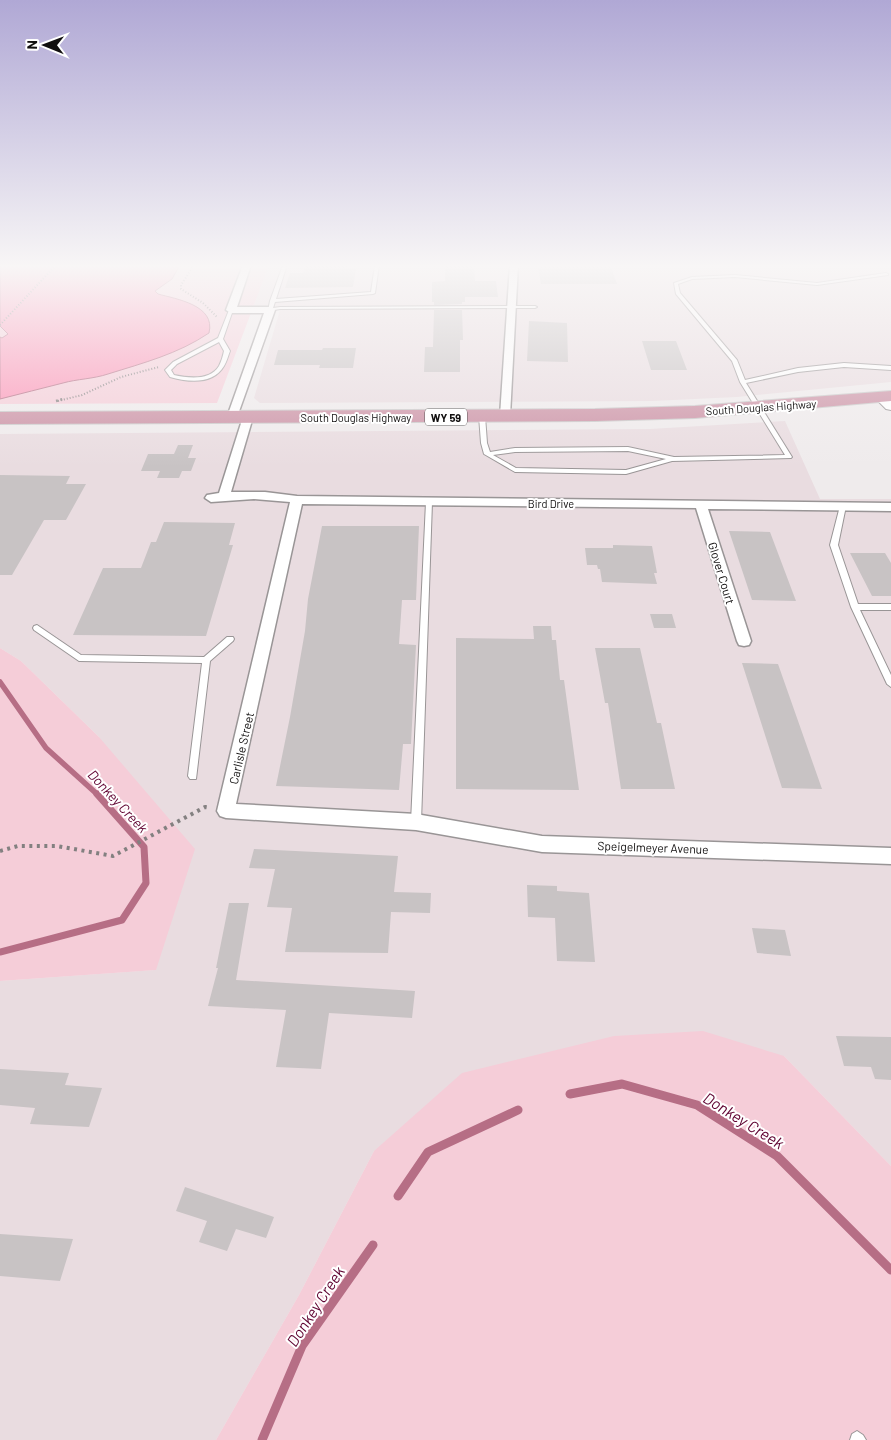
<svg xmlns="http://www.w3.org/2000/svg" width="891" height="1440" font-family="Barlow,sans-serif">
<rect width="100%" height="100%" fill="#efebec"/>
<path fill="#e9dce0" d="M 269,265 L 891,265 L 891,382 L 737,397 L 652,401 L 260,403 L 254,398 L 280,310 L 253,306 Z
M 785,421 L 820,499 L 891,499 L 891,1166 L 784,1056 L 374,1151 L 299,1295 L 216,1440 L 0,1440 L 0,981 L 155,970 L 99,737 L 21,661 L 0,648 L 0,434 L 650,429 Z"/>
<path fill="#f5cdd8" d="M 0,265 L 269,265 L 217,403 L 0,404 Z
M 0,648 L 21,661 L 99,737 L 195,849 L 156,970 L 0,981 Z
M 703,1031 L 784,1056 L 891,1166 L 891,1440 L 216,1440 L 299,1295 L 374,1151 L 462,1073 L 614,1036 Z"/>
<path fill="#fc96b8" stroke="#b66e85" d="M 0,265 L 180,265 L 172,279 L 155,291 L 158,294 C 176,299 216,305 209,333 C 178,354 143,363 108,374 C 93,379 77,379 63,383 C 42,388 21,394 0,399 L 0,337 L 2,338 L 8,334 L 0,326 Z"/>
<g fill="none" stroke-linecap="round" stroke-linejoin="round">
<path stroke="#b66e85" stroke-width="5.5" d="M 0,682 L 46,748 L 98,795"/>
<path stroke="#b66e85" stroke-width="7" d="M 0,952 L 122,920 L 146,883 L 144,847 L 97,794"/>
<path stroke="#b66e85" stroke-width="9" d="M 570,1094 L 622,1084 L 697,1105 L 777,1156 L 891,1270
M 398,1196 L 428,1152 L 518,1110
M 262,1440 L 302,1346 L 373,1245"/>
</g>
<path fill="#c8c3c4" d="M 305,265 L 348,265 L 347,269 L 356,269 L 353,287 L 285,288 L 290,273 L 303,273 Z
M 445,265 L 474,265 L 475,281 L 496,281 L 498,297 L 465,297 L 465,302 L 462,302 L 462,304 L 434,305 L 434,302 L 432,302 L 432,282 L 445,281 Z
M 538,267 L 611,267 L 617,284 L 541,284 Z
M 434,310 L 462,310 L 463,340 L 460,340 L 460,372 L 424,372 L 425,347 L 433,347 Z
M 529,321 L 567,323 L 568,362 L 527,361 Z
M 642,341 L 676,341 L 687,370 L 651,370 Z
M 323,348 L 356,348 L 353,368 L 319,368 L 320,365 L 274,365 L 278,350 L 322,350 Z
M 178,445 L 193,445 L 188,458 L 196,458 L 191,471 L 182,471 L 179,478 L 157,478 L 160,471 L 141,471 L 148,454 L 174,454 Z
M 0,475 L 70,476 L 66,484 L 86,484 L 66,520 L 44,520 L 12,575 L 0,575 Z
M 164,522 L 235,523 L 229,545 L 233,545 L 206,636 L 73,635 L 103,568 L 141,568 L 151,542 L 156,542 Z
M 322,526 L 419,526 L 416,600 L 402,600 L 399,644 L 416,645 L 411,744 L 403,744 L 399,790 L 276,786 L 290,717 L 305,631 L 308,599 Z
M 729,531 L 770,532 L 796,601 L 752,600 Z
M 613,545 L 652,546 L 657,573 L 654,573 L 657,584 L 602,582 L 600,569 L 598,569 L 597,565 L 587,565 L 585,548 L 613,548 Z
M 850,553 L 885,553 L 891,563 L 891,596 L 872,596 Z
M 650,614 L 672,614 L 676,628 L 654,628 Z
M 533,626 L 551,626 L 552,640 L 556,640 L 560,680 L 564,680 L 579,790 L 456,789 L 456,638 L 534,639 Z
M 595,648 L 640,648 L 657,723 L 661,723 L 675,789 L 621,789 L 608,703 L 605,703 Z
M 742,663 L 778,664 L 822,789 L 782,788 Z
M 254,849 L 398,856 L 394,892 L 431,893 L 430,913 L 391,912 L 388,953 L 285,952 L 292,908 L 267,907 L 275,869 L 249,868 Z
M 527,885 L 557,886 L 557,891 L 589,893 L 595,962 L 557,961 L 555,918 L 528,917 Z
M 229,903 L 249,903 L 236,980 L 415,991 L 412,1018 L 329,1013 L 321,1069 L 276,1067 L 286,1010 L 208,1006 L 218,968 L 216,968 Z
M 752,928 L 785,930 L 791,956 L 757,953 Z
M 836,1036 L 891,1037 L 891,1080 L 875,1079 L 871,1067 L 844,1066 Z
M 0,1069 L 69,1073 L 65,1085 L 102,1088 L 89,1127 L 30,1124 L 35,1108 L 0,1105 Z
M 185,1187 L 274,1217 L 266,1238 L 236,1229 L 227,1251 L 199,1242 L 207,1221 L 176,1211 Z
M 0,1234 L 73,1239 L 60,1281 L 0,1276 Z"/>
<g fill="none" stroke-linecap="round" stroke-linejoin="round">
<g stroke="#999596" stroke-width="2">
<path id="service" d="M 283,265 L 287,265 L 276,299 L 371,292 L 375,265 L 379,265 L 375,293 L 373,294 L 275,302 L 273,308 L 280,307 L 535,306 L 537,307 L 535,308 L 280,309 L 268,311 L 270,301 Z
M 886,273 L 888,274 L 888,275 L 817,285 L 735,277 L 692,279 L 678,284 L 680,293 L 737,360 L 745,380 L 798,368 L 844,363 L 891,366 L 891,370 L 844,367 L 798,372 L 746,383 L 792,457 L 791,458 L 672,461 L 626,474 L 515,472 L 484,454 L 481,443 L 479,416 L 482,414 L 485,416 L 487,443 L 490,452 L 515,448 L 628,447 L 674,457 L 785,455 L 740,382 L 732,361 L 676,294 L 674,283 L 692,277 L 735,275 L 817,283 ZM 628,451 L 666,459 L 626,470 L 516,468 L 493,455 L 515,452 Z
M 231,309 L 233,310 L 223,339 L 230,351 C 228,356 227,361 224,366 C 213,385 188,382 170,377 L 165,370 L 173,362 L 218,338 L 229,310 ZM 219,342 L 224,351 C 223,356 221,362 219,366 C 210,381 188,378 174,375 L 171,370 L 177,364 Z
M 429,500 L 432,502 L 421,822 L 419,825 L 416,826 L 413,825 L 411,822 L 426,502 Z
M 843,504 L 846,506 L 838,545 L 858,604 L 891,604 L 891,610 L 860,610 L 891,675 L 891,687 L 887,684 L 851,607 L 830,545 L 840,506 Z
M 37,625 L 81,655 L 204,657 L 227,637 L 233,637 L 234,639 L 233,641 L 210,661 L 196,779 L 190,779 L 188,776 L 202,663 L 79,661 L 34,630 L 33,628 L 34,626 Z
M 857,1431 L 863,1435 L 866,1440 L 850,1440 L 852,1434 Z"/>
</g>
<g stroke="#999596" stroke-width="3">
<path id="minor" d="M 243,265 L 251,265 L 237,307 L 270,307 L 275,310 L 237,417 L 232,420 L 227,417 L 264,313 L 231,313 L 226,310 Z
M 510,265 L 518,265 L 510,416 L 505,419 L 500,416 Z
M 248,414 L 253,417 L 231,492 L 265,492 L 297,496 L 891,503 L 891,511 L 708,509 L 751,641 L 749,645 L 744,646 L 739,645 L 737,641 L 696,508 L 302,504 L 236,804 L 416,814 L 542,836 L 891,848 L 891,864 L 542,852 L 416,830 L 226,818 L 220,816 L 217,811 L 290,502 L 254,499 L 211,502 L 205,498 L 207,495 L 219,493 L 243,417 Z"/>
</g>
<g stroke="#999596" stroke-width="2">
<path id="tertiary" d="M 881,393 L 891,399 L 891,410 L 886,409 L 874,397 Z"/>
</g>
<g stroke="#cbcaca" stroke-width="2">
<path id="trunk" d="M 891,391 L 891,401 L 695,418 L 595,421 L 0,424 L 0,412 L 595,409 L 695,406 Z"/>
</g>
<path stroke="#838080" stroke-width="2" stroke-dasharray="1 2" stroke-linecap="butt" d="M 194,265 L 181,285 L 181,289 L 203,303 L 217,317
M 0,325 L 56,265
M 58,401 L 82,395 L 121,377 L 159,367"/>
<path stroke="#838080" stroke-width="2.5" stroke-dasharray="2 2.5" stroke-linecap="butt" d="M 56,401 L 63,399"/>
<path stroke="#838080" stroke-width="4" stroke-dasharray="3 4.5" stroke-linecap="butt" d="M 0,851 L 18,846 L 57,846 L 113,856 L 205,807 L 211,808"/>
<use href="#service" fill="#fff" fill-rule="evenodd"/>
<use href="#minor" fill="#fff" fill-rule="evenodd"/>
<use href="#tertiary" fill="#fff" fill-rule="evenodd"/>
<use href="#trunk" fill="#cc93a6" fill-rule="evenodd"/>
</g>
<linearGradient id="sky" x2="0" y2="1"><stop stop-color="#b0a8d5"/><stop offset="0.57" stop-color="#f8f6f6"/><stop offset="1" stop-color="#f8f6f6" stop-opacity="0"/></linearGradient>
<rect width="891" height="467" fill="url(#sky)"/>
<g text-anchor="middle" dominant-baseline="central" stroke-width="4" stroke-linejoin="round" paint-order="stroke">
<g font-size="11" fill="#110f0f" stroke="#fff">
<text transform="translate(761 407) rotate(-4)">South Douglas Highway</text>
<text x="356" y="417">South Douglas Highway</text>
<text x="551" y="503">Bird Drive</text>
</g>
<rect fill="#fff" stroke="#585757" stroke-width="1" x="425" y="408.5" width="42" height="17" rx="4"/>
<g font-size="11" font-weight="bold" fill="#110f0f">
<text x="446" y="417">WY 59</text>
</g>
<g font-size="12" fill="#110f0f" stroke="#fff">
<text transform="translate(722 573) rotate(73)">Glover Court</text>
<text transform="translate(241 748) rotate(-77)">Carlisle Street</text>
<text transform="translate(653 847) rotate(2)">Speigelmeyer Avenue</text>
</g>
<g font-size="14" font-style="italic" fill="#5f0331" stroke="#fff">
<text transform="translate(118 801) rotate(47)">Donkey Creek</text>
</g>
<g font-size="16" font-style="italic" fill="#5f0331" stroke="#fff">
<text transform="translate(744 1120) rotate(32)">Donkey Creek</text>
<text transform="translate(315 1306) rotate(-57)">Donkey Creek</text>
</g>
</g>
<g transform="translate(45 45) rotate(271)" stroke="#ffffff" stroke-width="4" paint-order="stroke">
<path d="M0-4L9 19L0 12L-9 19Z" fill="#110f0f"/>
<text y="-8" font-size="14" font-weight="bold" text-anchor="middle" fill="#110f0f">N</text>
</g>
</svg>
